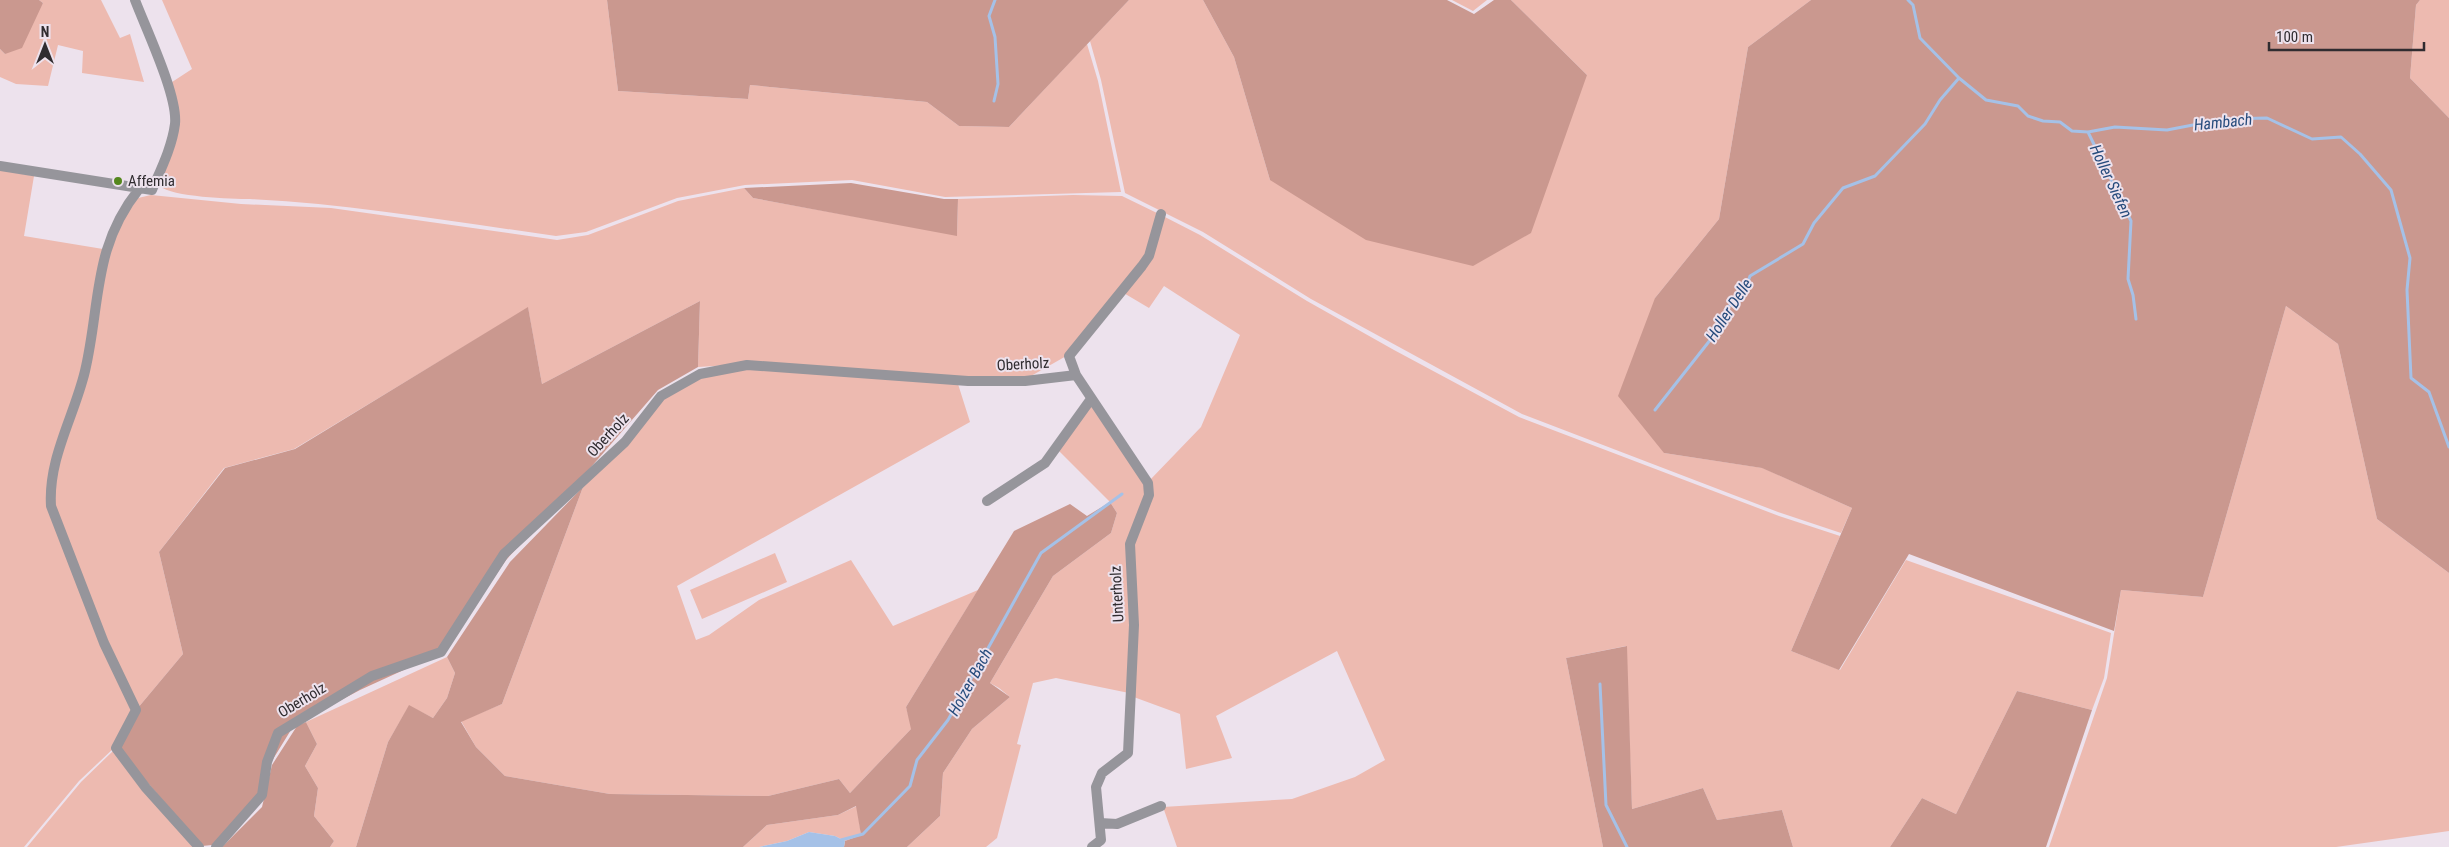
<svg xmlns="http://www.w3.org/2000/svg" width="2449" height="847" font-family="'Roboto Condensed',sans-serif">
<rect width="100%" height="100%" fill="#ede2ed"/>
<path fill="#edbab0" d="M 39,0 L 101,0 L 120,38 L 130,34 L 144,82 L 82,73 L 83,51 L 58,45 L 48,86 L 16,84 L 0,77 L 0,49 L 5,54 L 43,3 Z
M 162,0 L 607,0 L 618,91 L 748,99 L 750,85 L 927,102 L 959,126 L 1009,127 L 1087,44 L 1098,81 L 1121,192 L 945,197 L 852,180 L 745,185 L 677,198 L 586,232 L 556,236 C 455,222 353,204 250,199 C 232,199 171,197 160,186 L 159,182 L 176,133 L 169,84 L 192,69 Z
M 1129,0 L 1203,0 L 1234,57 L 1270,180 L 1587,75 L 1511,0 L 1811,0 L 1748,47 L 1719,219 L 1655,298 L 1664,453 L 1763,468 L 1852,508 L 1841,533 L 1778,512 L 1522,414 L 1311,299 L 1203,232 L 1125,193 L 1101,80 L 1090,41 Z
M 1452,0 L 1487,0 L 1473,11 Z
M 2420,0 L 2449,0 L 2449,118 L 2410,78 L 2416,5 Z
M 0,170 L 34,176 L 24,236 L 103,249 L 83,370 L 48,487 L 135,710 L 115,747 L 79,781 L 24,847 L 0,847 Z
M 744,188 L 753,198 L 957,235 L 958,199 L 1073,195 L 1122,196 L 1159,214 L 1147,256 L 1068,355 L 1024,380 L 746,364 L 698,367 L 700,301 L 542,384 L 528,308 L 294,449 L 224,468 L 159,552 L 183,654 L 137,709 L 58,523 L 51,488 L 74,414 L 114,231 L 138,198 L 151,195 L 241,204 L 331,208 L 557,240 L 588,235 L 678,201 Z
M 1163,216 L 1200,235 L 1307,301 L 1394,350 L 1519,417 L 1779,516 L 1840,536 L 1791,651 L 1840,670 L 1906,560 L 2111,633 L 2104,678 L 2092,710 L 2017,691 L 1956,814 L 1922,798 L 1890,847 L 1793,847 L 1782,810 L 1717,820 L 1703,788 L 1632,809 L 1626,646 L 1566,658 L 1603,847 L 1177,847 L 1163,807 L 1292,799 L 1355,777 L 1385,760 L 1337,651 L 1216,716 L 1232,758 L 1186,769 L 1180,714 L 1131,696 L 1131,543 L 1149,481 L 1201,427 L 1240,335 L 1164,286 L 1149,308 L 1122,292 L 1144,269 Z
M 2286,306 L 2338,344 L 2377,519 L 2449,573 L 2449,831 L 2336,847 L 2049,847 L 2107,678 L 2121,590 L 2203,597 Z
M 748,367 L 958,384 L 970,422 L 677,586 L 696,640 L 709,635 L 759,600 L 851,560 L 893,626 L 978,590 L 906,707 L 912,728 L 850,793 L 839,779 L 768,796 L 610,794 L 505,776 L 476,747 L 461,721 L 502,704 L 583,487 L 662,395 L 699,372 Z
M 1091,401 L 1146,483 L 1148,494 L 1129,543 L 1133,624 L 1129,693 L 1056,678 L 1033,683 L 1017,744 L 1021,745 L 997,838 L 986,847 L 907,847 L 940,816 L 943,773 L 972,729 L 1010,697 L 999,688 L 990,683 L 1053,576 L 1111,533 L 1117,513 L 1110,502 L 1057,449 Z
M 775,553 L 787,582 L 702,619 L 690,590 Z
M 447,657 L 455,673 L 447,698 L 433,718 L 409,706 L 388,742 L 356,847 L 330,847 L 334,841 L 314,816 L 318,788 L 305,766 L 317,744 L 306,722 Z
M 115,749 L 194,847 L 27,847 L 81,782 Z
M 857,806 L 861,835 L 845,841 L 835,836 L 809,832 L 787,841 L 759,847 L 743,847 L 767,825 L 838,815 Z"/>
<path fill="#ca988f" d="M 0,0 L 39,0 L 43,3 L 22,48 L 5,54 L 0,49 Z
M 607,0 L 1129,0 L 1009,127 L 959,126 L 927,102 L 750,85 L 748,99 L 618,91 Z
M 1203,0 L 1447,0 L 1474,14 L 1494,0 L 1511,0 L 1587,75 L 1531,233 L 1473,266 L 1366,240 L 1270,180 L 1234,57 Z
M 1811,0 L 2420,0 L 2416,5 L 2410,78 L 2449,118 L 2449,573 L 2377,519 L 2338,344 L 2286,306 L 2203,597 L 2121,590 L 2114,631 L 1909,554 L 1839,670 L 1791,651 L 1852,508 L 1762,468 L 1664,453 L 1618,396 L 1655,298 L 1719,219 L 1748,47 Z
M 851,183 L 944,199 L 958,199 L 957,236 L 753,198 L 744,188 Z
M 700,301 L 698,367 L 658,390 L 578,482 L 506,560 L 443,652 L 360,690 L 294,725 L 270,764 L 259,805 L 212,845 L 202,846 L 117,747 L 137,709 L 183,654 L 159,552 L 225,468 L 295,449 L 528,307 L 542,384 Z
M 583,487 L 502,704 L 461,722 L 476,747 L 505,776 L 610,794 L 768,796 L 839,779 L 850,793 L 911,729 L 906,707 L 1014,531 L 1070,504 L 1087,516 L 1110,502 L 1117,513 L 1111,533 L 1053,576 L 990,683 L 1010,697 L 972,729 L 943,773 L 940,816 L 907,847 L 844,847 L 845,841 L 861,835 L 856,806 L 838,815 L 767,825 L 743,847 L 356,847 L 388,742 L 409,705 L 433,718 L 447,698 L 455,673 L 447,657 L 510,562 Z
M 1627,646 L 1632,809 L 1703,788 L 1717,820 L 1782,810 L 1793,847 L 1603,847 L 1566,658 Z
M 2017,691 L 2092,710 L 2046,847 L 1890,847 L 1922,798 L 1956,814 Z
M 306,722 L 317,744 L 305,766 L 318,788 L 314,816 L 334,841 L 330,847 L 222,847 L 262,807 L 272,765 L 297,726 Z"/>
<path fill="#a5c1e7" d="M 809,832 L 835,836 L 845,841 L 844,847 L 759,847 L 787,841 Z"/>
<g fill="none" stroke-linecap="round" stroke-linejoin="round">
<path stroke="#a5c1e7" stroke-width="3" d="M 1908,0 L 1913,5 L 1920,38 L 1959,78 L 1986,100 L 2018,106 L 2028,116 L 2043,121 L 2060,122 L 2072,131 L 2088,132 L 2115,127 L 2167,130 L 2224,119 L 2267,118 L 2312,139 L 2341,137 L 2360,154 L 2391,190 L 2410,258 L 2407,290 L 2411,378 L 2429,392 L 2449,447
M 994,101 L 998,84 L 995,37 L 989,16 L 995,0
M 2088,132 L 2131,221 L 2128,279 L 2133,295 L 2136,319
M 1655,410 L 1722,325 L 1728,307 L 1743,295 L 1750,276 L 1803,244 L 1814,223 L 1843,188 L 1875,176 L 1925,124 L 1940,100 L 1959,78
M 1600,684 L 1606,805 L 1627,847
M 841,840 L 863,834 L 910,786 L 917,760 L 948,720 L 1041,553 L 1122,494"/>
<path stroke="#96959b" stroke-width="10" d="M 0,166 L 152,190 C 161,169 172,147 175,124 C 178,96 146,29 135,0
M 139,189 C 92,248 101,303 85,371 C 74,417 48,458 51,506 L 104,643 L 136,710 L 116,748 L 146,788 L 199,847
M 987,501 L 1045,463 L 1091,399
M 1100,823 L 1117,824 L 1161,806
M 216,847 L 262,795 L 267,762 L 278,733 L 372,676 L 441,652 L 504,554 L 625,442 L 661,396 L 700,374 L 747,365 L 968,381 L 1025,381 L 1076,375
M 1092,847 L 1101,840 L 1096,787 L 1102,773 L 1128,753 L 1134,625 L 1130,544 L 1149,495 L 1148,483 L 1076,375 L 1069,356 L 1142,266 L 1149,256 L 1161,214"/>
</g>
<circle fill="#54871d" stroke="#ede2ed" stroke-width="2" cx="118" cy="181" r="5"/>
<g text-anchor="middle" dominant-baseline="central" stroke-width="4" stroke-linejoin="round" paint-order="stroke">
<g font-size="15" fill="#302c30" stroke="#ede2ed" text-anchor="start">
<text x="128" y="181">Affemia</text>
</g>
<g font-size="15" fill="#302c30" stroke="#ede2ed">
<text transform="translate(1023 364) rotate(-3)">Oberholz</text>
<text transform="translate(608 435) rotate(-47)">Oberholz</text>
<text transform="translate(1117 594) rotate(-93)">Unterholz</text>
<text transform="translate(302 700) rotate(-31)">Oberholz</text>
</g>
<g font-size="16" font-style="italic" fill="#264b7c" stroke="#ede2ed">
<text transform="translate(2223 122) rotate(-6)">Hambach</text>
<text transform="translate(2111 181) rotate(65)">Holler Siefen</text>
<text transform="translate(1729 310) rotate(-57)">Holler Delle</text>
<text transform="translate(970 682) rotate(-61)">Holzer Bach</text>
</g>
</g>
<g transform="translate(45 45)" stroke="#ede2ed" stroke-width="4" paint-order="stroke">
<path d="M0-4L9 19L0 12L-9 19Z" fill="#302c30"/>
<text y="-8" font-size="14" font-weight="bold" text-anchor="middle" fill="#302c30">N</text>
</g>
<path d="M2269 42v8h155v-8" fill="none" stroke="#302c30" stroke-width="2.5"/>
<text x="2276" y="42" font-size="15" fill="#302c30" stroke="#ede2ed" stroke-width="4" paint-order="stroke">100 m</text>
</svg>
